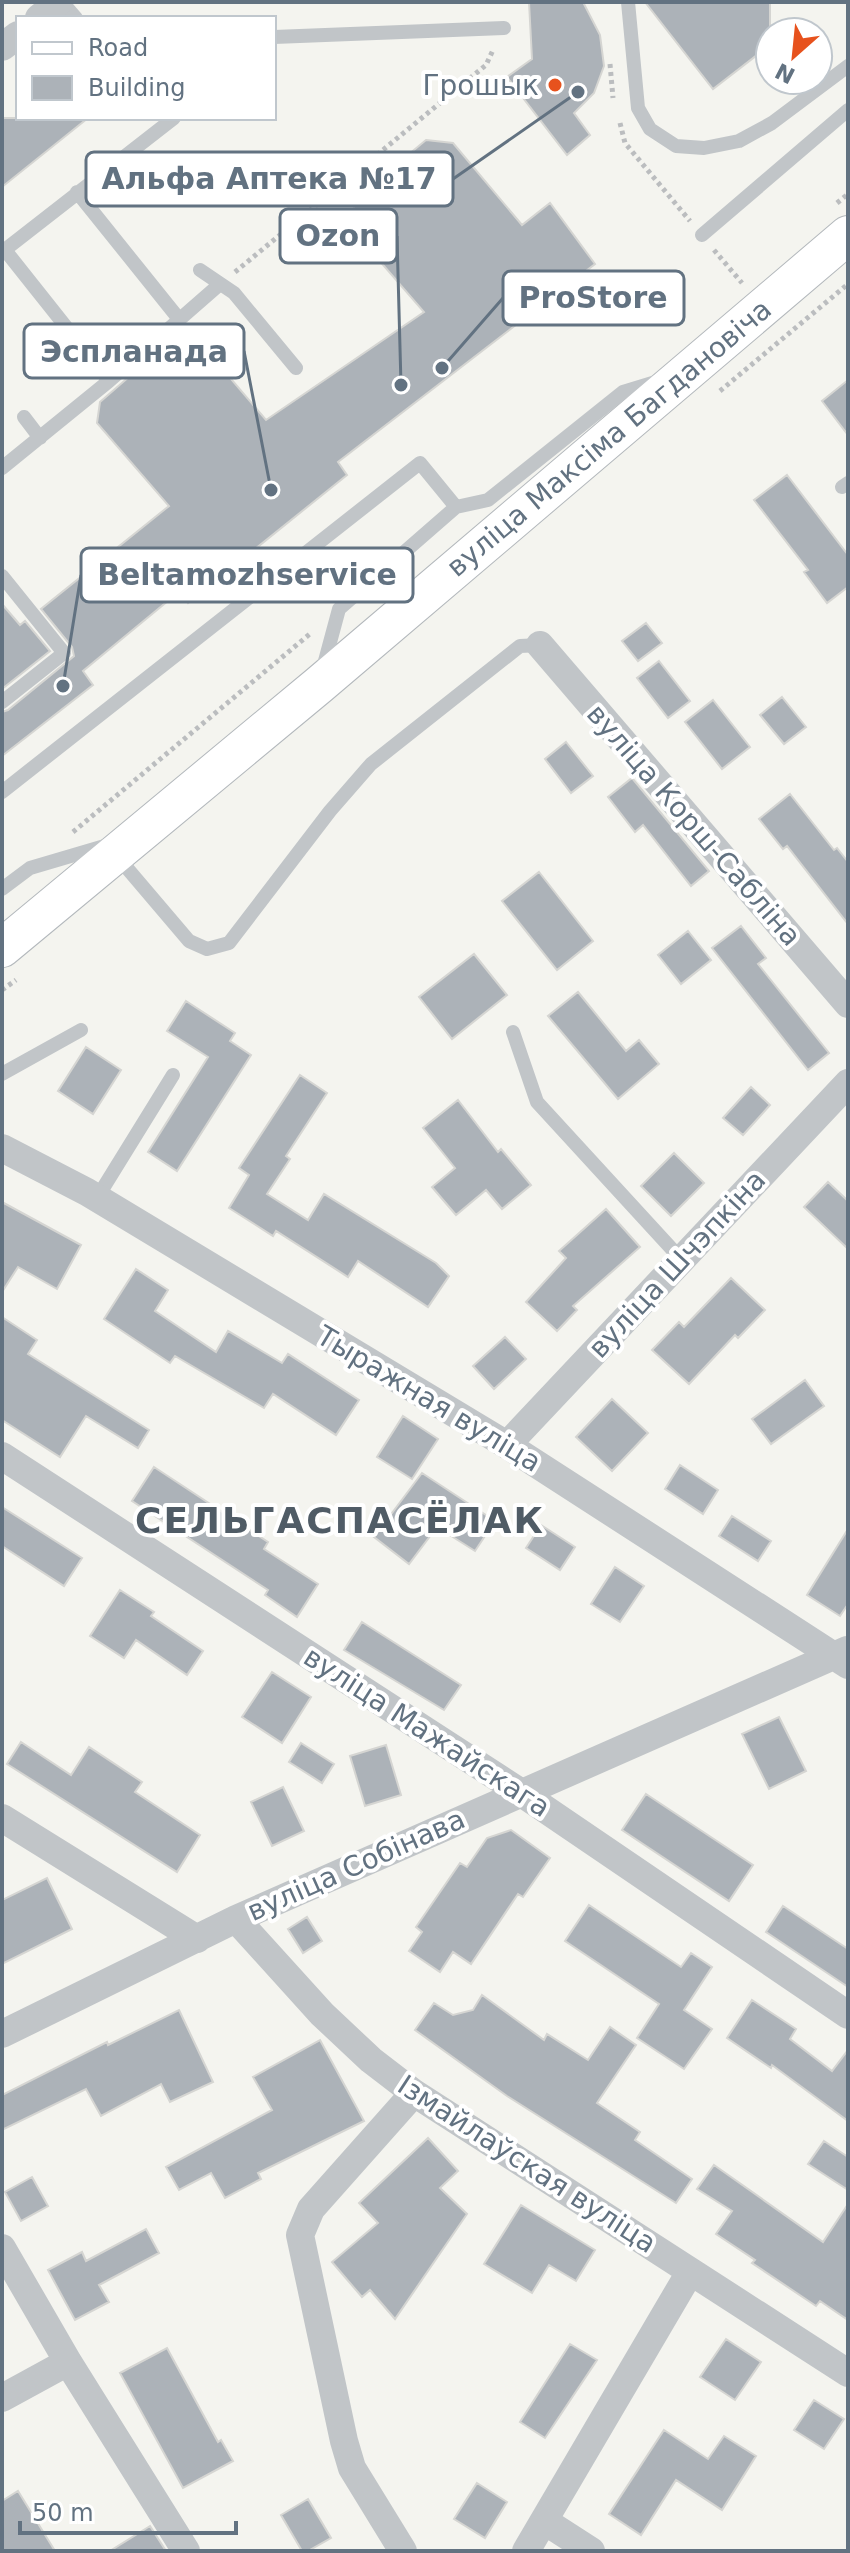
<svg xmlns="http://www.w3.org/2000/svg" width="850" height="2553" font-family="'DejaVu Sans',sans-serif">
<rect width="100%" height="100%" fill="#f4f4ef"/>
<path fill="#acb2b8" stroke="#d5d5d2" stroke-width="2" d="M 529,2 L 583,2 L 600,35 L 604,66 L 594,93 L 574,113 L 590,135 L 567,155 L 507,77 L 532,59 Z
M 645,2 L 770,2 L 770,45 L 713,89 Z
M 2,118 L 88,118 L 2,187 Z
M 426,140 L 453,143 L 522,225 L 550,203 L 595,264 L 338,462 L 347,475 L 188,603 L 180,591 L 83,671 L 93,685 L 2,756 L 2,712 L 8,710 L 74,656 L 72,647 L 41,609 L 169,506 L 97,423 L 100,402 L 176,336 L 197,339 L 266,420 L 424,312 L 351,228 L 355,199 Z
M 848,380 L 848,435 L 822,401 Z
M 787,475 L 848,555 L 848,587 L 827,603 L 804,572 L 808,570 L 754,500 Z
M 2,604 L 20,625 L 25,621 L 50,651 L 2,689 Z
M 646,623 L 662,643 L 638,661 L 622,641 Z
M 659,661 L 690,701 L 668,718 L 637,678 Z
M 782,697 L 806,727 L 784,744 L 760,715 Z
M 713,700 L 750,747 L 722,769 L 685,722 Z
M 566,742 L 593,776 L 571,793 L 545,759 Z
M 632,778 L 709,871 L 691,886 L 643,825 L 635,832 L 608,797 Z
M 790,794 L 834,850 L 837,848 L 848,862 L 848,924 L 787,846 L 783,849 L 759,819 Z
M 539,872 L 593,941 L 557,970 L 502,901 Z
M 741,926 L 766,958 L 758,964 L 829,1053 L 808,1070 L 712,948 Z
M 688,931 L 711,960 L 681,984 L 658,955 Z
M 474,954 L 507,995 L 452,1039 L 419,997 Z
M 578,992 L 626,1051 L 639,1040 L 659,1064 L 618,1099 L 548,1016 Z
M 186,1001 L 235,1033 L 230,1041 L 251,1055 L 177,1171 L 148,1152 L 208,1057 L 167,1031 Z
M 86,1047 L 121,1070 L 93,1114 L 58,1091 Z
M 300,1075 L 327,1093 L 286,1156 L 290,1159 L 267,1194 L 308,1220 L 324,1194 L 436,1263 L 449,1276 L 428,1307 L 358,1261 L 348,1277 L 276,1231 L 273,1236 L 229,1208 L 249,1175 L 239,1168 Z
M 751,1087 L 770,1105 L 743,1135 L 723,1118 Z
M 458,1100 L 498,1152 L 501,1149 L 531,1185 L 502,1209 L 486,1190 L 456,1215 L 432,1187 L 455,1168 L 423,1128 Z
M 674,1153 L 704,1183 L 671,1216 L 641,1186 Z
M 828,1182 L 848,1201 L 848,1249 L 804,1207 Z
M 2,1202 L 81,1245 L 57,1289 L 18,1267 L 2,1292 Z
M 606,1209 L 640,1247 L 573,1306 L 577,1310 L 557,1331 L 526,1302 L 566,1258 L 559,1251 Z
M 136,1269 L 168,1290 L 155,1311 L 216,1352 L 228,1331 L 282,1363 L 288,1354 L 359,1400 L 336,1435 L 273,1394 L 264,1408 L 175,1356 L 170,1363 L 104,1319 Z
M 731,1278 L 765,1310 L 738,1338 L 735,1335 L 689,1384 L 652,1350 L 679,1322 L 684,1327 Z
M 2,1317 L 37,1340 L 28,1354 L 149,1430 L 138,1448 L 86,1416 L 60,1457 L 2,1420 Z
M 505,1337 L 526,1359 L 494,1389 L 473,1366 Z
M 805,1380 L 824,1406 L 771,1444 L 752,1419 Z
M 612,1399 L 648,1433 L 612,1471 L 576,1437 Z
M 403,1416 L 438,1439 L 412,1479 L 377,1457 Z
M 680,1465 L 718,1490 L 703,1514 L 665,1489 Z
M 154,1467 L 268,1542 L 264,1549 L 318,1584 L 297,1617 L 265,1595 L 268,1590 L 132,1501 Z
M 422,1473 L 495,1521 L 475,1551 L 437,1527 L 409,1564 L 374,1537 Z
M 2,1507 L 82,1558 L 64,1586 L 2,1546 Z
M 732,1516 L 771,1541 L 758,1561 L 719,1536 Z
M 541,1525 L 575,1547 L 560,1570 L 526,1548 Z
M 848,1529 L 848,1604 L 840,1616 L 807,1595 Z
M 615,1567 L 644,1586 L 620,1622 L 591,1604 Z
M 120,1590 L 154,1612 L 151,1616 L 203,1651 L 187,1675 L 136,1640 L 124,1658 L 90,1636 Z
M 362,1622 L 461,1685 L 444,1710 L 344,1650 Z
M 272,1672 L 311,1697 L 282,1743 L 242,1717 Z
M 779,1717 L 806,1771 L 769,1789 L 742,1734 Z
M 21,1742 L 71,1775 L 89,1747 L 142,1782 L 135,1792 L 200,1835 L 177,1872 L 7,1764 Z
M 301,1743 L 334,1764 L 322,1783 L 289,1762 Z
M 386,1745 L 401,1795 L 365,1806 L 350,1756 Z
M 283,1787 L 304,1831 L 272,1846 L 251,1802 Z
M 646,1794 L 753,1865 L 729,1901 L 622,1830 Z
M 511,1830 L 550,1858 L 523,1897 L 518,1894 L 471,1964 L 453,1952 L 440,1972 L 409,1951 L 422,1932 L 416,1927 L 460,1863 L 467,1867 L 487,1838 Z
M 47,1878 L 72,1929 L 2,1964 L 2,1900 Z
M 589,1905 L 681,1967 L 691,1953 L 712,1967 L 684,2010 L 712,2029 L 684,2069 L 637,2038 L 659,2004 L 565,1941 Z
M 783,1906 L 848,1949 L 848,1987 L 766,1932 Z
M 307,1917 L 322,1941 L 303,1953 L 288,1929 Z
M 482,1995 L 544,2040 L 547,2034 L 588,2060 L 610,2027 L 636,2045 L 597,2103 L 640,2132 L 635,2140 L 692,2179 L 676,2203 L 507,2096 L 415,2030 L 434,2003 L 453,2015 L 473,2010 Z
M 752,2000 L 796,2029 L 790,2039 L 832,2071 L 848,2050 L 848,2121 L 772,2065 L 771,2068 L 727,2038 Z
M 179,2010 L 213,2082 L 170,2102 L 161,2084 L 101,2116 L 86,2089 L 2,2130 L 2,2095 L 107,2042 L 108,2045 Z
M 320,2040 L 364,2121 L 258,2173 L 261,2179 L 225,2198 L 211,2173 L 179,2190 L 166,2167 L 272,2110 L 253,2077 Z
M 428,2138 L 458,2171 L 440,2188 L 467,2214 L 395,2319 L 370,2290 L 362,2297 L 332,2262 L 378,2223 L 359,2203 Z
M 824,2141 L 848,2157 L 848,2190 L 808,2164 Z
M 714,2165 L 823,2242 L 848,2204 L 848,2320 L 820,2301 L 816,2306 L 752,2263 L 755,2260 L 716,2234 L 732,2211 L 697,2189 Z
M 32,2177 L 48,2206 L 21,2221 L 5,2192 Z
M 521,2205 L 595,2250 L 576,2281 L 549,2265 L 532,2293 L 484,2264 Z
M 146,2229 L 159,2253 L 99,2285 L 109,2302 L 75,2320 L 48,2270 L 82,2252 L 86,2261 Z
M 726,2339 L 761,2362 L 735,2400 L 700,2377 Z
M 570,2344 L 597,2360 L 545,2438 L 520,2422 Z
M 167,2348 L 218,2442 L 221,2440 L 233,2461 L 183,2488 L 120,2373 Z
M 814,2400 L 844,2419 L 824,2449 L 794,2430 Z
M 664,2430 L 708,2459 L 724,2436 L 756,2456 L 722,2510 L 676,2480 L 641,2535 L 609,2514 Z
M 477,2483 L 507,2502 L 485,2538 L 454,2519 Z
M 18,2491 L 55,2551 L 2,2551 L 2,2501 Z
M 308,2499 L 331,2538 L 308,2551 L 302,2551 L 281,2515 Z
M 150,2526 L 166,2551 L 110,2551 Z"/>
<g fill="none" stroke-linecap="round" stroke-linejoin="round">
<g stroke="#b3b8bc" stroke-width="40">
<path id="secondary" d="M 2,948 L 319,685 L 848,235"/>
</g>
<path stroke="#bbbdbf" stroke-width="5" stroke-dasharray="4 4" stroke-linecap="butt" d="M 610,64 L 613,98
M 620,123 L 625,143 L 690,221
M 837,203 L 848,194
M 714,250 L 742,283
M 235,272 L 486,65 L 493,50
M 720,391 L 848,284
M 73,832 L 311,633
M 2,990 L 16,980"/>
<path stroke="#c1c5c8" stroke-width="14" d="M 62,2 L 76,18
M 628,2 L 638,108 L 650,129 L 676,146 L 704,148 L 739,141 L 772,123 L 848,66
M 274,37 L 504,28
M 77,192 L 179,319
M 702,235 L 848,110
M 2,252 L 174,118
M 200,270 L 234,293 L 296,368
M 109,381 L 220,284
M 24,417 L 40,438
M 2,468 L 109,381 L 5,250
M 842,487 L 848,483
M 2,576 L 64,653 L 2,702
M 322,672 L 339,609 L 456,507 L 488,500 L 623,392 L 659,381
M 2,792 L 420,463 L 456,507
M 115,854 L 189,941 L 207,949 L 229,943 L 330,811 L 371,764 L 520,646 L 540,645
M 2,889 L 30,868 L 108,845
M 513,1032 L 537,1102 L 681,1259
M 2,1074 L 81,1030
M 97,1198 L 173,1075"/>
<path stroke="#c1c5c8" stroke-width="28" d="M 39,18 L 59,2
M 2,47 L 18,35
M 540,645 L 848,1004
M 2,1148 L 87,1192 L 507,1445 L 848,1665
M 507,1445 L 848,1083
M 2,1456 L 520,1792 L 848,2015
M 2,1818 L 197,1939
M 236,1919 L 322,2014 L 371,2060 L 414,2093 L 848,2373
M 2,2034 L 236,1919 L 847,1650
M 2,2248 L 68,2362 L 186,2551
M 2,2398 L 68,2362
M 546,2522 L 591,2551
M 403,2551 L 352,2468 L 344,2441 L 300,2235 L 311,2209 L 414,2093
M 526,2551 L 690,2272"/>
<use href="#secondary" stroke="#fff" stroke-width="38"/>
</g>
<circle fill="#e7521d" stroke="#fff" stroke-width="3" cx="555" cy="85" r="8"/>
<g text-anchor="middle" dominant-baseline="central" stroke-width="8" stroke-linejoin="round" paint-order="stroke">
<g font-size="28" fill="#627281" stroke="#fff" text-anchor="end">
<text x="539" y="85">Грошык</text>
</g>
<g font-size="28" fill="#627281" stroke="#fff">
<text transform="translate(609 438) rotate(-40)">вуліца Максіма Багдановіча</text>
<text transform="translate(694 825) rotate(49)">вуліца Корш-Сабліна</text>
<text transform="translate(677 1264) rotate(-47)">вуліца Шчэпкіна</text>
<text transform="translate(429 1399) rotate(31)">Тыражная вуліца</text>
<text transform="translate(427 1732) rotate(33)">вуліца Мажайскага</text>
<text transform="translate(356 1865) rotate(-24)">вуліца Собінава</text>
<text transform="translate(527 2164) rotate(33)">Ізмайлаўская вуліца</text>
</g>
<g font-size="36" font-weight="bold" letter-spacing="2" fill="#505c66" stroke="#fff">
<text x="340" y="1520">СЕЛЬГАСПАСЁЛАК</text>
</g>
</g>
<path fill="none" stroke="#627281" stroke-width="3" d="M578 92L453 179M401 385L397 236M442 368L503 298M271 490L244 351M63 686L81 575"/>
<g fill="#627281" stroke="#fff" stroke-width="3">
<circle cx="578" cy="92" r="8"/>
<circle cx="401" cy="385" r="8"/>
<circle cx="442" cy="368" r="8"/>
<circle cx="271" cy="490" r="8"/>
<circle cx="63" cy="686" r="8"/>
</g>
<g fill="#fff" stroke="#627281" stroke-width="3">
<rect x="86" y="152" width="367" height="54" rx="8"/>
<rect x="280" y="209" width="117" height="54" rx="8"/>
<rect x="503" y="271" width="181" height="54" rx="8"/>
<rect x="24" y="324" width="220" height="54" rx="8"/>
<rect x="81" y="548" width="332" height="54" rx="8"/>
</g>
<g font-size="30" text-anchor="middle" font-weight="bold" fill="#627281">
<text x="269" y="189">Альфа Аптека №17</text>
<text x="338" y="246">Ozon</text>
<text x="593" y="308">ProStore</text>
<text x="134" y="362">Эспланада</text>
<text x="247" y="585">Beltamozhservice</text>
</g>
<rect width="850" height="2553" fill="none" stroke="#627281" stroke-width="8"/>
<rect x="16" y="16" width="260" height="104" fill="#ffffff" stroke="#c0c7cd" stroke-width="2"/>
<rect x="32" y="42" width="40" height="12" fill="#ffffff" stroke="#c0c7cd" stroke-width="2"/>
<text x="88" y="56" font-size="24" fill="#627281">Road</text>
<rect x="32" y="76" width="40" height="24" fill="#acb2b8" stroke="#c0c7cd" stroke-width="2"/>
<text x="88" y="96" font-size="24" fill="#627281">Building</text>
<g transform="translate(794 56) rotate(207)"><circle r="38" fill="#ffffff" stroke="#c0c7cd" stroke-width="2"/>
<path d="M0-6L14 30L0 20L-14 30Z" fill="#e7521d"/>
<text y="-12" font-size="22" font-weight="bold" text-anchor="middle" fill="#627281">N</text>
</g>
<path d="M20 2521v12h216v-12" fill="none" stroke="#627281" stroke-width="4"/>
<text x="32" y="2521" font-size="24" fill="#627281" stroke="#ffffff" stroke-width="6" paint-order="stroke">50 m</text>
</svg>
